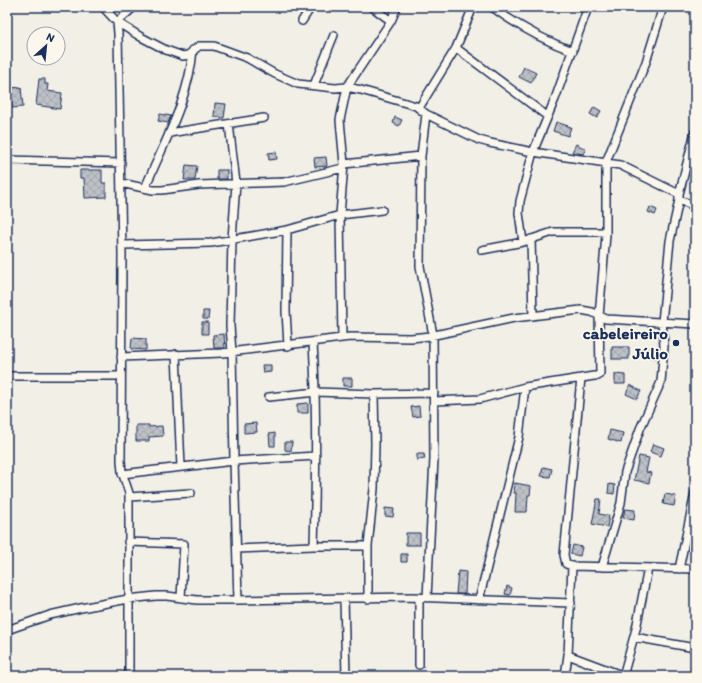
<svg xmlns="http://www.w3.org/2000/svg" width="702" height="683" font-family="Itim,sans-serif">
<defs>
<pattern id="building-cross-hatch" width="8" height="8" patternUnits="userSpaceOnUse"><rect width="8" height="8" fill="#bdc0c4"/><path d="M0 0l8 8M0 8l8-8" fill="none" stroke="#a2a5ab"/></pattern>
</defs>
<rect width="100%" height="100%" fill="#f2efe6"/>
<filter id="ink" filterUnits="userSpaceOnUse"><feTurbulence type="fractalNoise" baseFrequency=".025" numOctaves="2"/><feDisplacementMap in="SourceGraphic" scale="8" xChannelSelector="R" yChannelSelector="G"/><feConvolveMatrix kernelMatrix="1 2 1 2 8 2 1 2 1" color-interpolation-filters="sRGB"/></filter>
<g filter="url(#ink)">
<path fill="url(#building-cross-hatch)" stroke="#1b2f5e" d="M 524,67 L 536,73 L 531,83 L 519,77 Z
M 39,79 L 45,79 L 45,84 L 48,84 L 47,91 L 62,93 L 60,109 L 36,105 Z
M 21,87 L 23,107 L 12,108 L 10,88 Z
M 215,103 L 226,104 L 224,118 L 214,117 Z
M 594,107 L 601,111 L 597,118 L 590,114 Z
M 160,114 L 171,116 L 168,123 L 158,121 Z
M 395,117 L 402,120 L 399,126 L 393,123 Z
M 556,122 L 571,127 L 568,136 L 553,131 Z
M 576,144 L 586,149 L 583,154 L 572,152 Z
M 276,152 L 277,159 L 269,160 L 268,153 Z
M 326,157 L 327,166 L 315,167 L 314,158 Z
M 186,165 L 197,166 L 195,180 L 184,180 Z
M 80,170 L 102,170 L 102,183 L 106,183 L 106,197 L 85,198 L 84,178 L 80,178 Z
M 217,170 L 227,170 L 227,179 L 217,179 Z
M 650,207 L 657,210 L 655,215 L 648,212 Z
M 203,311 L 209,311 L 208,319 L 203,319 Z
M 202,322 L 208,322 L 208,334 L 202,334 Z
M 224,334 L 225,348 L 214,348 L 213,335 Z
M 132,338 L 146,339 L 146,350 L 131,349 Z
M 612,347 L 629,347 L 629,359 L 612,359 Z
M 645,348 L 657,349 L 656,358 L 645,357 Z
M 262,365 L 271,365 L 271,372 L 263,373 Z
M 615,374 L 625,375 L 625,384 L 615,384 Z
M 343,378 L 352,378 L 352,386 L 343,386 Z
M 630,385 L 641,391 L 637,399 L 626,394 Z
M 308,403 L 308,413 L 297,413 L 297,404 Z
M 419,406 L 420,416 L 413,417 L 411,407 Z
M 256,423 L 257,432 L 244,433 L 244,424 Z
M 136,425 L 149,425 L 149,427 L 162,426 L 163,436 L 149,437 L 149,441 L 136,441 Z
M 610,430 L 623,433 L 621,443 L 608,439 Z
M 275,433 L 275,446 L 270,446 L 269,434 Z
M 285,442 L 292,442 L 291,451 L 285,450 Z
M 653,444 L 664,448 L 661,456 L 650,452 Z
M 417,454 L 424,454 L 425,459 L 417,460 Z
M 639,456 L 649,458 L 646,472 L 651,473 L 649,483 L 634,480 Z
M 543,467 L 552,469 L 550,477 L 541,476 Z
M 515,483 L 531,486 L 530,495 L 528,495 L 527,512 L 515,512 L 516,493 L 514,493 Z
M 609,484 L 615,485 L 614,494 L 608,493 Z
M 665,494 L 676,496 L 674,506 L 663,504 Z
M 597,499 L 601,499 L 599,514 L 609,516 L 607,527 L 592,524 Z
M 385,508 L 394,509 L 393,517 L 385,516 Z
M 625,509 L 635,510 L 634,520 L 623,518 Z
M 406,533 L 420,533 L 420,545 L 406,545 Z
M 573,545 L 582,547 L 580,556 L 571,554 Z
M 401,554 L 407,554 L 407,562 L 401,562 Z
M 458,571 L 466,572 L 465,594 L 456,594 Z
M 507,586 L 512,588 L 510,595 L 505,594 Z"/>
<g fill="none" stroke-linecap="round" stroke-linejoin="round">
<g stroke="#1b2f5e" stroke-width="10">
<path id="minor" d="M 103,7 L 117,22 L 141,37 L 166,50 L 183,56 L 188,55 L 199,46 L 214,46 L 247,58 L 275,74 L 298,84 L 335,88 L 347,87 L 361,90 L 416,106 L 426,114 L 479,140 L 490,143 L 533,152 L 620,165 L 679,194 L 679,200 L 670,241 L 662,322 L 664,346 L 661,382 L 640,429 L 625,472 L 621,503 L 602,567
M 372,7 L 391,21
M 492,7 C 518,26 542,40 573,51
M 302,21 L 311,7
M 456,48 L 547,116
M 314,85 L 334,35
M 419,108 L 456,48 L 473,7
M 426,114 L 421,156 L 420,266 L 433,335 L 434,459 L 427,598
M 229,124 L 236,183 L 232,239 L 230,326 L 232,352 L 234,461 L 238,600
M 169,133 L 264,118
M 7,160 L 121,163
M 344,164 L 421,156
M 121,183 L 153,190 L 162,190 L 199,185 L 284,182 L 343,168
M 145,188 C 164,143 189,99 193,50
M 679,194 L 695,132
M 679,200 L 695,206
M 287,230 L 286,311 L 288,346
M 531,239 L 533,316
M 523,242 L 519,213 L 520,201 L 533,152 L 555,99 L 588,7
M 122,245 L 211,243 L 287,230 L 340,215 L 382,210
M 482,250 L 523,242 L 553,232 L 606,232
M 342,338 L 340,215 L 344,164 L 340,120 L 347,87 L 391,21 L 397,7
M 313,343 C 317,410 316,478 314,546
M 176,354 L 181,467
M 121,357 L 222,353 L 350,337 L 411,338 L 430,336 L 514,318 L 581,310 L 592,312 L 606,319 L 695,324
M 7,376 L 121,376
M 581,378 L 564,555 L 566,564 L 572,566 L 695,569
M 269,397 L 316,392 L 374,394 L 434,393
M 434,401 L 480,399 L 525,387 L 594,376 L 598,376 L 600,373 L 599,316 L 606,235 L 606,162 L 646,62 L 663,7
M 122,474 L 234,461 L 316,456
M 129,497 L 191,493
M 128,542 L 184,544 L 181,598
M 237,549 L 313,546 L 368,546
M 679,569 L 695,493
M 344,599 L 346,676
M 368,599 L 368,546 L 374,489 L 375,444 L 374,394
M 479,600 L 519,437 L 525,387
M 7,630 L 50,615 L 81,608 L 128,599 L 156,596 L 167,596 L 197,600 L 238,600 L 412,597 L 571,603
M 634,637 L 695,648
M 568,655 L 624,676
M 419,665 L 419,597
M 129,676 L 129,493 L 122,472 L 121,461 L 122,255 L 118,33 L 117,22 L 134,7
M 565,676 L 568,655 L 572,566
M 623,676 L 636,629 L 648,568"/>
</g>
<use href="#minor" stroke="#fbf7ec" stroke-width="7"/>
</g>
</g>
<circle fill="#1b2f5e" stroke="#fbf7ec" stroke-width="1.5" cx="676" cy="343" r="4"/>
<g text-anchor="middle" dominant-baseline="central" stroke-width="3.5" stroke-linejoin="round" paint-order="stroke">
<g font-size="17" font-weight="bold" fill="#1b2f5e" stroke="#fbf7ec" text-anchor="end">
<text x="668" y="333">cabeleireiro<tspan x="668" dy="20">Júlio</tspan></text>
</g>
</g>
<rect width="702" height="683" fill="none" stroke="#fbf7ec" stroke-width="24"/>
<rect x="12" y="12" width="678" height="659" fill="none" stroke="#1b2f5e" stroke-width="1.5" filter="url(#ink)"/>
<g transform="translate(46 46) rotate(27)"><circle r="19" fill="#fbf7ec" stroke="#a1a7b3"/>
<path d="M0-3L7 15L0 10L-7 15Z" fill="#1b2f5e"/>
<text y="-6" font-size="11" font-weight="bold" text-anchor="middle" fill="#1b2f5e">N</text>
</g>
</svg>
